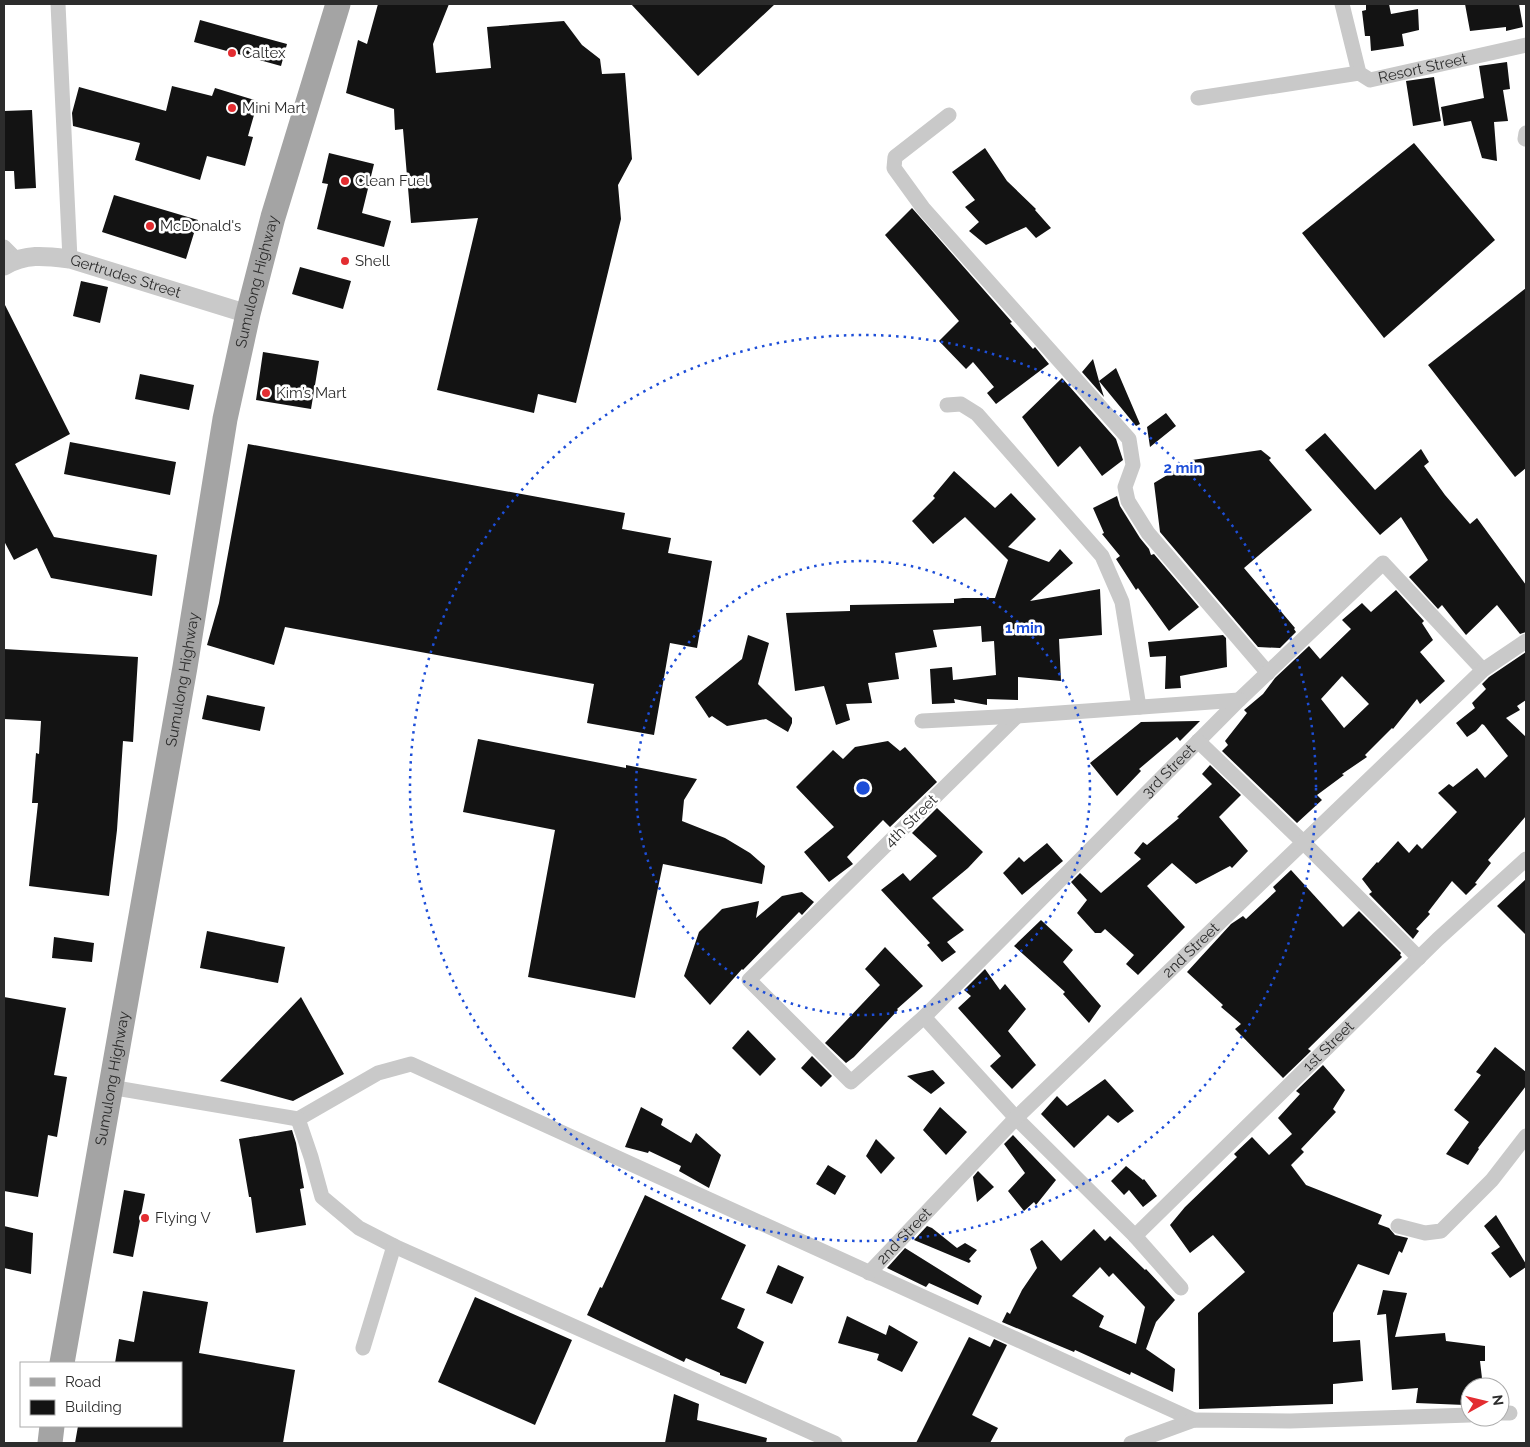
<svg xmlns="http://www.w3.org/2000/svg" width="1530" height="1447" font-family="Raleway,sans-serif">
<rect width="100%" height="100%" fill="#fff"/>
<path fill="#131313" fill-rule="evenodd" d="M 378,4 L 449,4 L 433,44 L 436,73 L 491,68 L 487,27 L 564,21 L 582,45 L 600,59 L 602,74 L 625,73 L 632,159 L 618,185 L 621,219 L 576,403 L 538,394 L 534,413 L 437,390 L 478,218 L 411,223 L 403,129 L 395,130 L 394,109 L 346,93 L 358,40 L 367,44 Z
M 631,4 L 775,4 L 698,76 Z
M 1366,4 L 1389,4 L 1391,14 L 1418,9 L 1419,30 L 1402,34 L 1404,46 L 1371,51 L 1370,36 L 1365,36 L 1362,11 L 1366,10 Z
M 1465,4 L 1519,4 L 1523,27 L 1506,31 L 1506,27 L 1470,31 Z
M 200,20 L 287,44 L 281,66 L 194,42 Z
M 1507,62 L 1510,89 L 1503,90 L 1508,121 L 1494,122 L 1497,161 L 1482,158 L 1471,121 L 1444,126 L 1441,107 L 1484,98 L 1479,66 Z
M 1434,77 L 1441,121 L 1413,126 L 1406,81 Z
M 172,86 L 212,96 L 215,88 L 258,101 L 248,136 L 253,137 L 245,166 L 207,156 L 200,180 L 135,160 L 140,143 L 73,126 L 72,113 L 79,87 L 166,111 Z
M 32,110 L 36,188 L 15,189 L 14,171 L 4,171 L 4,111 Z
M 1414,143 L 1495,240 L 1384,338 L 1302,233 Z
M 985,148 L 1007,181 L 1036,209 L 1035,210 L 1051,228 L 1036,238 L 1026,227 L 986,245 L 969,231 L 979,222 L 965,207 L 975,200 L 952,172 Z
M 329,153 L 374,164 L 362,213 L 391,221 L 384,247 L 317,229 L 328,184 L 322,183 Z
M 114,195 L 198,220 L 186,259 L 102,232 Z
M 912,208 L 1012,322 L 1010,323 L 1033,349 L 1035,347 L 1049,364 L 996,404 L 987,393 L 994,387 L 973,362 L 966,369 L 939,341 L 959,321 L 885,235 Z
M 300,267 L 351,281 L 343,309 L 292,294 Z
M 81,281 L 108,287 L 100,323 L 73,316 Z
M 1526,288 L 1526,468 L 1515,477 L 1428,365 Z
M 4,303 L 70,434 L 15,464 L 54,537 L 157,555 L 152,596 L 51,578 L 37,548 L 14,560 L 4,541 Z
M 263,352 L 319,361 L 311,409 L 256,400 Z
M 1093,359 L 1099,381 L 1104,397 L 1082,372 Z
M 1116,368 L 1140,424 L 1136,426 L 1099,381 Z
M 140,374 L 194,385 L 189,410 L 135,399 Z
M 1062,378 L 1116,439 L 1123,460 L 1102,476 L 1080,446 L 1058,467 L 1022,417 Z
M 1166,413 L 1176,426 L 1150,447 L 1147,427 Z
M 1325,433 L 1375,490 L 1421,449 L 1429,462 L 1424,466 L 1445,495 L 1470,524 L 1477,518 L 1526,585 L 1526,632 L 1520,634 L 1497,605 L 1466,635 L 1442,605 L 1438,609 L 1409,577 L 1428,560 L 1401,517 L 1380,535 L 1305,450 Z
M 70,442 L 176,462 L 170,495 L 64,474 Z
M 248,444 L 625,513 L 622,529 L 671,538 L 668,553 L 712,561 L 697,648 L 670,643 L 654,735 L 587,723 L 594,684 L 285,627 L 274,665 L 207,645 L 219,603 Z
M 1261,450 L 1271,458 L 1269,460 L 1312,510 L 1244,568 L 1295,628 L 1294,629 L 1296,632 L 1280,648 L 1258,647 L 1160,532 L 1154,483 L 1192,460 Z
M 954,471 L 995,508 L 1011,493 L 1036,519 L 1008,547 L 1049,562 L 1060,549 L 1073,563 L 1030,601 L 1100,589 L 1102,635 L 1059,639 L 1061,681 L 1018,677 L 1018,700 L 987,699 L 987,705 L 954,699 L 955,703 L 932,704 L 930,669 L 952,667 L 953,680 L 996,675 L 994,641 L 982,642 L 981,626 L 933,630 L 937,647 L 895,653 L 899,679 L 868,683 L 872,703 L 846,704 L 850,720 L 836,725 L 824,686 L 795,691 L 786,613 L 850,611 L 850,605 L 954,603 L 954,599 L 963,598 L 995,598 L 1008,560 L 965,517 L 933,544 L 912,521 L 935,498 L 933,496 Z
M 1117,496 L 1120,506 L 1140,538 L 1149,549 L 1151,555 L 1154,554 L 1199,607 L 1169,631 L 1138,588 L 1136,590 L 1116,559 L 1120,556 L 1102,534 L 1104,533 L 1093,508 Z
M 1396,590 L 1424,621 L 1422,623 L 1433,640 L 1420,652 L 1445,681 L 1420,704 L 1417,699 L 1393,729 L 1392,728 L 1365,755 L 1367,757 L 1342,774 L 1344,775 L 1317,795 L 1322,800 L 1297,823 L 1222,751 L 1228,745 L 1225,741 L 1247,713 L 1244,710 L 1263,694 L 1275,678 L 1309,646 L 1320,659 L 1351,629 L 1342,620 L 1362,603 L 1371,612 ZM 1342,676 L 1369,704 L 1344,728 L 1321,699 Z
M 748,635 L 769,643 L 758,684 L 792,718 L 792,723 L 788,732 L 766,719 L 727,726 L 712,716 L 709,718 L 695,697 L 742,659 Z
M 1223,635 L 1226,638 L 1227,667 L 1180,676 L 1181,688 L 1165,689 L 1166,656 L 1150,657 L 1148,642 Z
M 4,649 L 138,657 L 133,742 L 123,741 L 117,830 L 109,896 L 29,886 L 38,803 L 32,803 L 36,753 L 39,754 L 41,721 L 4,719 Z
M 1526,652 L 1526,700 L 1517,706 L 1520,710 L 1506,718 L 1526,737 L 1526,816 L 1488,860 L 1491,863 L 1475,883 L 1477,884 L 1466,895 L 1452,881 L 1428,912 L 1430,914 L 1416,929 L 1419,931 L 1413,939 L 1369,894 L 1372,892 L 1362,879 L 1377,862 L 1378,863 L 1398,841 L 1409,853 L 1417,844 L 1422,849 L 1457,812 L 1438,793 L 1449,784 L 1453,787 L 1477,768 L 1485,778 L 1508,756 L 1484,725 L 1482,724 L 1476,731 L 1467,737 L 1456,723 L 1475,708 L 1472,703 L 1486,689 L 1482,684 L 1489,677 Z
M 207,695 L 265,707 L 260,731 L 202,719 Z
M 1196,721 L 1200,721 L 1180,741 L 1177,737 L 1139,769 L 1141,771 L 1117,796 L 1090,763 L 1141,722 Z
M 478,739 L 626,768 L 626,765 L 697,779 L 684,800 L 682,821 L 725,838 L 750,853 L 765,866 L 762,884 L 663,864 L 635,998 L 528,977 L 555,830 L 463,812 Z
M 888,741 L 900,751 L 905,747 L 937,782 L 890,827 L 883,820 L 847,857 L 853,864 L 829,882 L 804,852 L 834,827 L 796,787 L 833,750 L 843,759 L 855,747 Z
M 1210,765 L 1241,795 L 1219,817 L 1248,851 L 1232,868 L 1230,866 L 1196,884 L 1172,863 L 1147,886 L 1185,927 L 1138,975 L 1126,964 L 1134,955 L 1105,929 L 1101,933 L 1095,933 L 1077,913 L 1087,900 L 1071,882 L 1080,873 L 1101,893 L 1141,859 L 1134,853 L 1143,842 L 1147,845 L 1179,818 L 1177,817 L 1212,784 L 1202,774 Z
M 937,808 L 983,852 L 968,868 L 932,898 L 964,930 L 947,942 L 956,952 L 942,962 L 927,945 L 930,943 L 881,890 L 903,873 L 910,881 L 937,856 L 912,833 Z
M 1047,843 L 1063,861 L 1022,895 L 1003,873 L 1019,857 L 1024,862 Z
M 1291,870 L 1343,927 L 1359,911 L 1401,953 L 1400,955 L 1402,957 L 1308,1049 L 1311,1051 L 1283,1078 L 1235,1029 L 1241,1024 L 1221,1007 L 1223,1005 L 1187,972 L 1231,924 L 1243,916 L 1246,919 L 1276,891 L 1273,887 Z
M 1526,879 L 1526,935 L 1497,906 Z
M 802,892 L 814,902 L 802,915 L 799,912 L 743,970 L 742,969 L 710,1005 L 684,976 L 699,932 L 722,909 L 759,901 L 756,918 L 782,896 Z
M 1041,920 L 1073,950 L 1063,962 L 1101,1006 L 1089,1023 L 1063,994 L 1065,992 L 1014,946 Z
M 207,931 L 285,947 L 278,983 L 200,968 Z
M 54,937 L 94,943 L 92,962 L 52,958 Z
M 885,947 L 923,986 L 897,1009 L 898,1010 L 854,1057 L 846,1063 L 825,1043 L 880,985 L 865,969 Z
M 985,969 L 1000,990 L 1005,984 L 1026,1009 L 1008,1031 L 1036,1065 L 1012,1089 L 990,1066 L 1001,1056 L 958,1008 L 971,996 L 964,990 Z
M 4,997 L 66,1008 L 54,1075 L 67,1077 L 57,1137 L 48,1135 L 38,1197 L 4,1191 Z
M 301,997 L 344,1074 L 293,1101 L 220,1081 Z
M 748,1030 L 776,1059 L 760,1076 L 732,1048 Z
M 1495,1047 L 1526,1072 L 1526,1086 L 1478,1148 L 1479,1149 L 1468,1165 L 1446,1154 L 1469,1122 L 1454,1110 L 1481,1075 L 1476,1072 Z
M 812,1056 L 832,1076 L 821,1087 L 801,1068 Z
M 1323,1065 L 1345,1090 L 1333,1109 L 1336,1112 L 1301,1149 L 1304,1152 L 1291,1165 L 1306,1185 L 1382,1215 L 1378,1224 L 1389,1228 L 1395,1235 L 1408,1238 L 1402,1253 L 1399,1251 L 1389,1275 L 1358,1264 L 1333,1313 L 1333,1342 L 1360,1340 L 1363,1381 L 1333,1384 L 1333,1404 L 1199,1409 L 1198,1313 L 1245,1272 L 1213,1235 L 1190,1253 L 1170,1225 L 1185,1207 L 1237,1157 L 1234,1154 L 1252,1137 L 1269,1155 L 1292,1134 L 1278,1118 L 1300,1094 L 1296,1091 Z
M 933,1070 L 945,1083 L 931,1094 L 907,1076 Z
M 1105,1079 L 1134,1111 L 1118,1123 L 1108,1115 L 1074,1148 L 1041,1114 L 1057,1096 L 1067,1106 Z
M 641,1107 L 663,1119 L 661,1125 L 691,1143 L 696,1133 L 721,1155 L 709,1188 L 679,1171 L 681,1166 L 649,1151 L 648,1153 L 625,1147 Z
M 940,1107 L 967,1132 L 946,1155 L 923,1130 Z
M 292,1130 L 296,1143 L 304,1188 L 300,1189 L 306,1225 L 256,1233 L 251,1197 L 249,1197 L 239,1139 Z
M 1013,1135 L 1056,1180 L 1036,1205 L 1034,1202 L 1024,1211 L 1008,1191 L 1025,1173 L 1004,1144 Z
M 876,1139 L 895,1158 L 881,1174 L 866,1156 Z
M 828,1165 L 846,1176 L 835,1195 L 816,1184 Z
M 1126,1166 L 1143,1180 L 1144,1179 L 1157,1196 L 1143,1207 L 1129,1190 L 1124,1195 L 1111,1181 Z
M 978,1171 L 994,1187 L 977,1202 L 973,1177 Z
M 124,1190 L 145,1194 L 133,1257 L 113,1253 Z
M 645,1195 L 746,1245 L 721,1299 L 745,1309 L 737,1328 L 764,1342 L 746,1384 L 720,1375 L 720,1373 L 686,1358 L 684,1362 L 587,1315 L 600,1287 L 602,1288 Z
M 1496,1215 L 1526,1264 L 1526,1267 L 1510,1278 L 1491,1253 L 1500,1247 L 1484,1226 Z
M 4,1226 L 33,1233 L 31,1274 L 4,1268 Z
M 927,1226 L 932,1228 L 957,1248 L 965,1243 L 977,1250 L 969,1259 L 971,1261 L 969,1263 L 914,1240 Z
M 1094,1229 L 1105,1241 L 1110,1236 L 1145,1270 L 1146,1269 L 1175,1300 L 1156,1322 L 1146,1349 L 1175,1369 L 1173,1392 L 1131,1372 L 1130,1375 L 1075,1350 L 1074,1352 L 1002,1322 L 1007,1312 L 1010,1314 L 1022,1290 L 1037,1268 L 1030,1249 L 1042,1240 L 1061,1261 ZM 1100,1267 L 1109,1277 L 1113,1273 L 1145,1307 L 1136,1344 L 1099,1327 L 1104,1316 L 1072,1296 Z
M 905,1248 L 982,1296 L 978,1305 L 929,1283 L 926,1287 L 887,1268 Z
M 778,1265 L 804,1277 L 792,1304 L 766,1293 Z
M 1383,1290 L 1407,1293 L 1395,1337 L 1445,1333 L 1446,1341 L 1485,1346 L 1485,1361 L 1480,1361 L 1483,1387 L 1470,1387 L 1470,1391 L 1464,1390 L 1465,1405 L 1416,1403 L 1418,1388 L 1392,1390 L 1386,1314 L 1377,1315 Z
M 143,1291 L 208,1302 L 199,1353 L 295,1370 L 283,1443 L 75,1443 L 78,1426 L 181,1426 L 181,1363 L 115,1363 L 119,1339 L 134,1342 Z
M 475,1297 L 572,1340 L 535,1425 L 438,1382 Z
M 847,1316 L 886,1335 L 889,1325 L 918,1342 L 902,1372 L 877,1360 L 879,1354 L 838,1343 Z
M 969,1337 L 990,1347 L 994,1339 L 1007,1345 L 972,1415 L 998,1428 L 990,1443 L 916,1443 Z
M 674,1394 L 699,1404 L 697,1420 L 767,1438 L 766,1443 L 665,1443 Z"/>
<g fill="none" stroke-linecap="round" stroke-linejoin="round">
<g stroke="#c9c9c9" stroke-width="15">
<path d="M 58,4 L 70,259"/>
<path id="s1" d="M 1342,4 L 1359,73 L 1370,80 L 1526,45"/>
<path d="M 1198,98 L 1359,73"/>
<path d="M 949,115 L 895,157 L 894,168 L 923,208 L 1129,439 L 1133,465 L 1125,487 L 1128,501 L 1148,533 L 1268,673"/>
<path d="M 1525,139 L 1526,133"/>
<path d="M 4,247 L 16,259"/>
<path d="M 947,405 L 961,404 L 977,414 L 1102,556 L 1122,602 L 1139,707"/>
<path id="s2" d="M 1017,716 L 749,980 L 851,1082 L 924,1017 L 1239,700 L 1383,563 L 1483,670"/>
<path d="M 922,721 L 1017,716 L 1239,700"/>
<path d="M 1198,741 L 1303,842 L 1419,958"/>
<path d="M 924,1017 L 1016,1118 L 1135,1236 L 1181,1288"/>
<path d="M 110,1087 L 298,1119 L 378,1073 L 411,1064 L 1194,1420"/>
<path d="M 298,1119 L 311,1157 L 322,1197 L 359,1228 L 394,1246 L 835,1443"/>
<path d="M 1398,1226 L 1425,1233 L 1441,1231 L 1492,1180 L 1526,1136"/>
<path id="s3" d="M 1135,1236 L 1438,939 L 1526,859"/>
<path id="s4" d="M 869,1273 L 1016,1118 L 1483,670 L 1526,641"/>
<path d="M 363,1348 L 394,1246"/>
<path d="M 1500,1413 L 1510,1413"/>
<path d="M 1131,1443 L 1194,1420 L 1290,1421 L 1470,1415"/>
</g>
<path stroke="#c9c9c9" stroke-width="19" id="s5" d="M 4,266 C 26,253 46,256 70,259 L 248,314"/>
<g stroke="#a4a4a4" stroke-width="25">
<path id="s6" d="M 62,1363 L 185,667 L 225,419 L 248,314 L 273,217 L 338,4"/>
<path d="M 50,1443 L 52,1426"/>
</g>
</g>
<g fill="none" stroke="#1d4ed8" stroke-width="2.5" stroke-dasharray="2.5 5">
<circle cx="863" cy="788" r="227"/>
<circle cx="863" cy="788" r="453"/>
</g>
<g fill="#e32d31" stroke="#fff" stroke-width="2">
<circle cx="232" cy="53" r="5"/>
<circle cx="232" cy="108" r="5"/>
<circle cx="345" cy="181" r="5"/>
<circle cx="150" cy="226" r="5"/>
<circle cx="345" cy="261" r="5"/>
<circle cx="266" cy="393" r="5"/>
<circle cx="145" cy="1218" r="5"/>
</g>
<g text-anchor="middle" dominant-baseline="central" stroke-width="5" stroke-linejoin="round" paint-order="stroke">
<g font-size="15" fill="#2c2c2c" stroke="#fff" text-anchor="start">
<text x="242" y="53">Caltex</text>
<text x="242" y="108">Mini Mart</text>
<text x="355" y="181">Clean Fuel</text>
<text x="160" y="226">McDonald's</text>
<text x="355" y="261">Shell</text>
<text x="276" y="393">Kim’s Mart</text>
<text x="155" y="1218">Flying V</text>
</g>
<g font-size="15" fill="#2c2c2c" stroke="#fff">
<text stroke="none"><textPath href="#s1" startOffset="138">Resort Street</textPath></text>
<text stroke="none"><textPath href="#s5" startOffset="126">Gertrudes Street</textPath></text>
<text stroke="none"><textPath href="#s6" startOffset="1099">Sumulong Highway</textPath></text>
<text stroke="none"><textPath href="#s6" startOffset="694">Sumulong Highway</textPath></text>
<text stroke="none"><textPath href="#s2" startOffset="965">3rd Street</textPath></text>
<text transform="translate(911 821) rotate(-45)">4th Street</text>
<text stroke="none"><textPath href="#s4" startOffset="456">2nd Street</textPath></text>
<text stroke="none"><textPath href="#s3" startOffset="271">1st Street</textPath></text>
<text stroke="none"><textPath href="#s6" startOffset="289">Sumulong Highway</textPath></text>
<text stroke="none"><textPath href="#s4" startOffset="51">2nd Street</textPath></text>
</g>
</g>
<circle cx="863" cy="788" r="8" fill="#1d4ed8" stroke="#fff" stroke-width="2.5"/>
<g font-size="15" text-anchor="middle" font-weight="bold" fill="#1d4ed8" stroke="#fff" stroke-width="5" stroke-linejoin="round" paint-order="stroke">
<text x="1183" y="473">2 min</text>
<text x="1024" y="633">1 min</text>
</g>
<rect width="1530" height="1447" fill="none" stroke="#2c2c2c" stroke-width="10"/>
<rect x="20" y="1362" width="162" height="65" fill="#ffffff" stroke="#ababab"/>
<rect x="30" y="1378" width="25" height="8" fill="#a4a4a4" stroke="#ababab"/>
<text x="65" y="1387" font-size="15" fill="#2c2c2c">Road</text>
<rect x="30" y="1400" width="25" height="15" fill="#131313" stroke="#ababab"/>
<text x="65" y="1412" font-size="15" fill="#2c2c2c">Building</text>
<g transform="translate(1485 1402) rotate(82)"><circle r="24" fill="#ffffff" stroke="#ababab"/>
<path d="M0-4L9 19L0 12L-9 19Z" fill="#e32d31"/>
<text y="-8" font-size="14" font-weight="bold" text-anchor="middle" fill="#2c2c2c">N</text>
</g>
</svg>
